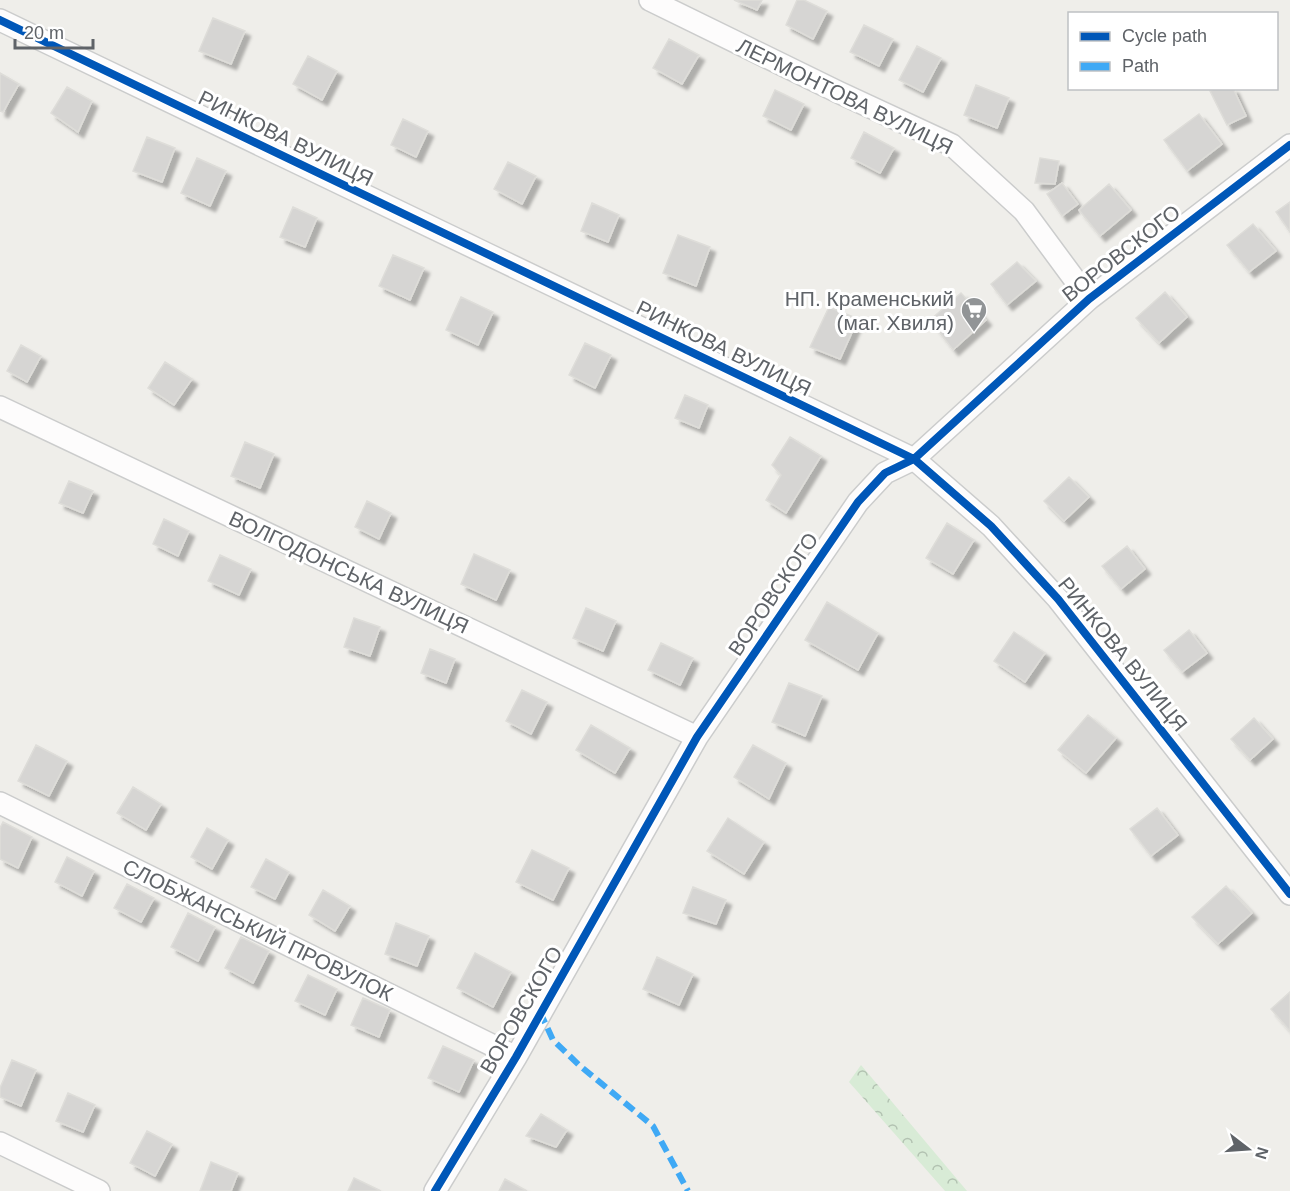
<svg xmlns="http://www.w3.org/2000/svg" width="1290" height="1191" font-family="Arial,sans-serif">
<defs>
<pattern id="forest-crowns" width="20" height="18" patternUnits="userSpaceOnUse" patternTransform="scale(1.5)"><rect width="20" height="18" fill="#d8ebd6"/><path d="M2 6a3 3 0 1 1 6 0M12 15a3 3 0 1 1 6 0" fill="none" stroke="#b2c2b1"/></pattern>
<filter id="shadow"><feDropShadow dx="5.5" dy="5.5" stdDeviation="1.5" flood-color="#0004"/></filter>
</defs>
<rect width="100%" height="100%" fill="#efeeea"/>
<path fill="url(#forest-crowns)" d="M 861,1065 L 967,1191 L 945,1191 L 849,1082 Z"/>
<path fill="#d6d5d3" stroke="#deddd9" stroke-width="1.5" filter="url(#shadow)" d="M 734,0 L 762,0 L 757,10 Z
M 797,0 L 804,0 L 827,11 L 813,39 L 786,25 Z
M 213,18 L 245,31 L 231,64 L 199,51 Z
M 864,25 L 893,39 L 879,66 L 850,52 Z
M 669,39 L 699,55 L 682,84 L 653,68 Z
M 917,46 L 941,58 L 923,92 L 899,80 Z
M 308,56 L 337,71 L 322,100 L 293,84 Z
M 0,73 L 19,84 L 3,112 L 0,111 Z
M 976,85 L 1009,98 L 997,128 L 964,115 Z
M 67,87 L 92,101 L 78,132 L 51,113 Z
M 1215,88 L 1233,88 L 1246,116 L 1227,125 L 1210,91 Z
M 775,90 L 804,104 L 791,130 L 763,116 Z
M 1199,114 L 1222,144 L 1187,171 L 1164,140 Z
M 403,119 L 428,131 L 416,157 L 391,145 Z
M 864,132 L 894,148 L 880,173 L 851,158 Z
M 147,137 L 175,148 L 162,182 L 133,171 Z
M 197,158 L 226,171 L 210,206 L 181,193 Z
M 1040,158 L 1059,161 L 1055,184 L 1035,183 Z
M 508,162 L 536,176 L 522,204 L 494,189 Z
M 1062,183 L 1078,204 L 1062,216 L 1047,194 Z
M 1109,184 L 1131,210 L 1100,236 L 1079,210 Z
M 1290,202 L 1290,232 L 1276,212 Z
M 592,203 L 619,215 L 608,242 L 581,231 Z
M 293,207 L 317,218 L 305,247 L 280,237 Z
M 1253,224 L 1276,251 L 1249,272 L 1227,245 Z
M 678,235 L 710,247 L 696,286 L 663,273 Z
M 393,255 L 424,268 L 410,300 L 379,286 Z
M 1017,262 L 1036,281 L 1007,305 L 991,284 Z
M 1165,292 L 1187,317 L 1159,343 L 1136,318 Z
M 961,293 L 986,320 L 953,350 L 930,320 Z
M 461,297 L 493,312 L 478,345 L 446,330 Z
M 829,307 L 858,319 L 840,359 L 810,347 Z
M 585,343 L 611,355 L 595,388 L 569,375 Z
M 21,345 L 41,356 L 27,382 L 7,371 Z
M 165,362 L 192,379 L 174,405 L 148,388 Z
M 685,395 L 708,405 L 699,428 L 675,418 Z
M 790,437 L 821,456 L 786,513 L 766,500 L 781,475 L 772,465 Z
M 245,442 L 274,454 L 260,488 L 231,476 Z
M 1069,477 L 1089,497 L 1064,521 L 1044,501 Z
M 69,481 L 93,491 L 83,513 L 59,503 Z
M 367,501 L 391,513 L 379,539 L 355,527 Z
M 164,519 L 189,531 L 178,556 L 153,544 Z
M 947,523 L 974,540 L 953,574 L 926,558 Z
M 1127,546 L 1145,569 L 1121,589 L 1102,566 Z
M 474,554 L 510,570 L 496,600 L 461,584 Z
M 220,555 L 251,569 L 239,595 L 208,581 Z
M 827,602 L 878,633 L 858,670 L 805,640 Z
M 586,608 L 616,621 L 603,651 L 573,638 Z
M 354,618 L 380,627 L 370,656 L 344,647 Z
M 1189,630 L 1207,653 L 1182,672 L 1164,650 Z
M 1014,632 L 1045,653 L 1025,682 L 994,661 Z
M 661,643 L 693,658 L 680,685 L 648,670 Z
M 430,649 L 455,659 L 446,683 L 421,673 Z
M 789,683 L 822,696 L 805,736 L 772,722 Z
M 522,690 L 547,702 L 531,734 L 506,721 Z
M 1088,715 L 1116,738 L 1086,773 L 1058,750 Z
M 1254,718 L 1273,739 L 1250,760 L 1231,739 Z
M 591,725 L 630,748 L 615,773 L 576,750 Z
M 36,745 L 67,761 L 49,796 L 18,781 Z
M 753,745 L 786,763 L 769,799 L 734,777 Z
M 133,787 L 161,804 L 146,830 L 117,813 Z
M 1157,808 L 1178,835 L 1151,856 L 1130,829 Z
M 728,818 L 764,842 L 744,874 L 707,851 Z
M 3,822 L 32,837 L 18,868 L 0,859 L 0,828 Z
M 207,828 L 228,840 L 212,869 L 191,857 Z
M 532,850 L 569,868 L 553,900 L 516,882 Z
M 67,857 L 94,871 L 82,896 L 55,882 Z
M 266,859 L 289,872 L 275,899 L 251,887 Z
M 127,884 L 154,898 L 141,922 L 114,908 Z
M 1226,886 L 1252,913 L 1218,944 L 1192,917 Z
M 693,887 L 726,900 L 716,924 L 683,913 Z
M 323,890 L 350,906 L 335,931 L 309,915 Z
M 188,913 L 215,927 L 198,961 L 171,947 Z
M 396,923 L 429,936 L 417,966 L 385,954 Z
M 241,937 L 269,951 L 253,983 L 225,968 Z
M 475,953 L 511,972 L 493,1007 L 457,988 Z
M 657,957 L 693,974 L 679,1005 L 643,989 Z
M 308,975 L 337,989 L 325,1015 L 295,1001 Z
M 1290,992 L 1290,1031 L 1271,1009 Z
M 363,998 L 390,1010 L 379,1037 L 351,1025 Z
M 443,1046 L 474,1060 L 459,1092 L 428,1078 Z
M 12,1060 L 36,1070 L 21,1106 L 0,1097 L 0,1088 Z
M 68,1093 L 95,1105 L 83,1132 L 56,1121 Z
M 541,1114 L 567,1130 L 556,1147 L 526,1136 Z
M 147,1131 L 172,1144 L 155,1176 L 130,1163 Z
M 211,1162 L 238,1173 L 231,1191 L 200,1191 Z
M 354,1178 L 381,1191 L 348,1191 Z
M 505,1179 L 527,1191 L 499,1191 Z"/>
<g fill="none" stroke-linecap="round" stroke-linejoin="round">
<g stroke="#cbcccc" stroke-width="24">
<path id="street" d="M 650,0 L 838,92 L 952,145 L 1024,211 L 1089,299
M 0,20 L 914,459 L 991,526 L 1058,599 L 1290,894
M 0,407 L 697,737
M 0,803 L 516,1057
M 0,1143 L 99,1191
M 435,1191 L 516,1057 L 697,737 L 858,502 L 885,473 L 914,459 L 1089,299 L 1290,145"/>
</g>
<use href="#street" stroke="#fdfcfc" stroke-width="21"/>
<path stroke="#3fa9f5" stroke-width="6" stroke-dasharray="12 6" stroke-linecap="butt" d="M 540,1012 L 553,1040 L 579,1065 L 653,1126 L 688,1191"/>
<g stroke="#fff" stroke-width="11">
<path id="cycleway" d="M 0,20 L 914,459 L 991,526 L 1058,599 L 1290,894
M 435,1191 L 516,1057 L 697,737 L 858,502 L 885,473 L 914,459 L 1089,299 L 1290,145"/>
</g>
<use href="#cycleway" stroke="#0057b8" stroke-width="8"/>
</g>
<defs>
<g id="supermarket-pin" transform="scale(1.35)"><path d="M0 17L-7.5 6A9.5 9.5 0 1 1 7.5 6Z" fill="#919496" stroke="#fff"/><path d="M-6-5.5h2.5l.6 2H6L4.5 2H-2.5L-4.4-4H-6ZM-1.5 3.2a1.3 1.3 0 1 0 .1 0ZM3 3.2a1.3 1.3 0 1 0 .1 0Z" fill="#fff"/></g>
</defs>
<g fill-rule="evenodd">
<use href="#supermarket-pin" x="974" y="310"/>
</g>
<g text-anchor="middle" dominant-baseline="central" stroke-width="6" stroke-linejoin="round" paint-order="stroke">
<g font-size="21" fill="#5f6368" stroke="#fff">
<text transform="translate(845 96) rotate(26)">ЛЕРМОНТОВА ВУЛИЦЯ</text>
<text transform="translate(286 138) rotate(26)">РИНКОВА ВУЛИЦЯ</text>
<text transform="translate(1121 253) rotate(-38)">ВОРОВСКОГО</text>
<text transform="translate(724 348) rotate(26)">РИНКОВА ВУЛИЦЯ</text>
<text transform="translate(349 572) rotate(25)">ВОЛГОДОНСЬКА ВУЛИЦЯ</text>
<text transform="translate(773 594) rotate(-56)">ВОРОВСКОГО</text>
<text transform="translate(1123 654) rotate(51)">РИНКОВА ВУЛИЦЯ</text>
<text transform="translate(258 930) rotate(26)">СЛОБЖАНСЬКИЙ ПРОВУЛОК</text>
<text transform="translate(521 1010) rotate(-60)">ВОРОВСКОГО</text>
</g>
<g font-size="21" fill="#5f6368" stroke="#fff" text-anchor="end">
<text x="954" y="298">НП. Краменський<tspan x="954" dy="24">(маг. Хвиля)</tspan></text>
</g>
</g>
<rect x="1068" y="12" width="210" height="78" fill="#ffffff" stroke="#bfc1c3" stroke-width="1.5"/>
<rect x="1080" y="32" width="30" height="9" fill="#0057b8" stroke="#bfc1c3" stroke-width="1.5"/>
<text x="1122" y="42" font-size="18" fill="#5f6368">Cycle path</text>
<rect x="1080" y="62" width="30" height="9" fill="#3fa9f5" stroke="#bfc1c3" stroke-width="1.5"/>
<text x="1122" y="72" font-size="18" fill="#5f6368">Path</text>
<g transform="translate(1248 1149) rotate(107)" stroke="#ffffff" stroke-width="4.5" paint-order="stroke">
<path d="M0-4.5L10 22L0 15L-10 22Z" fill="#5f6368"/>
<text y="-9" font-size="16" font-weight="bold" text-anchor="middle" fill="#5f6368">N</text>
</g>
<path d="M15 39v9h78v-9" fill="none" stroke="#5f6368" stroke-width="3"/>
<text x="24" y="39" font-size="18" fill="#5f6368" stroke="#ffffff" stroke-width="4.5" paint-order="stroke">20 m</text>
</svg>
